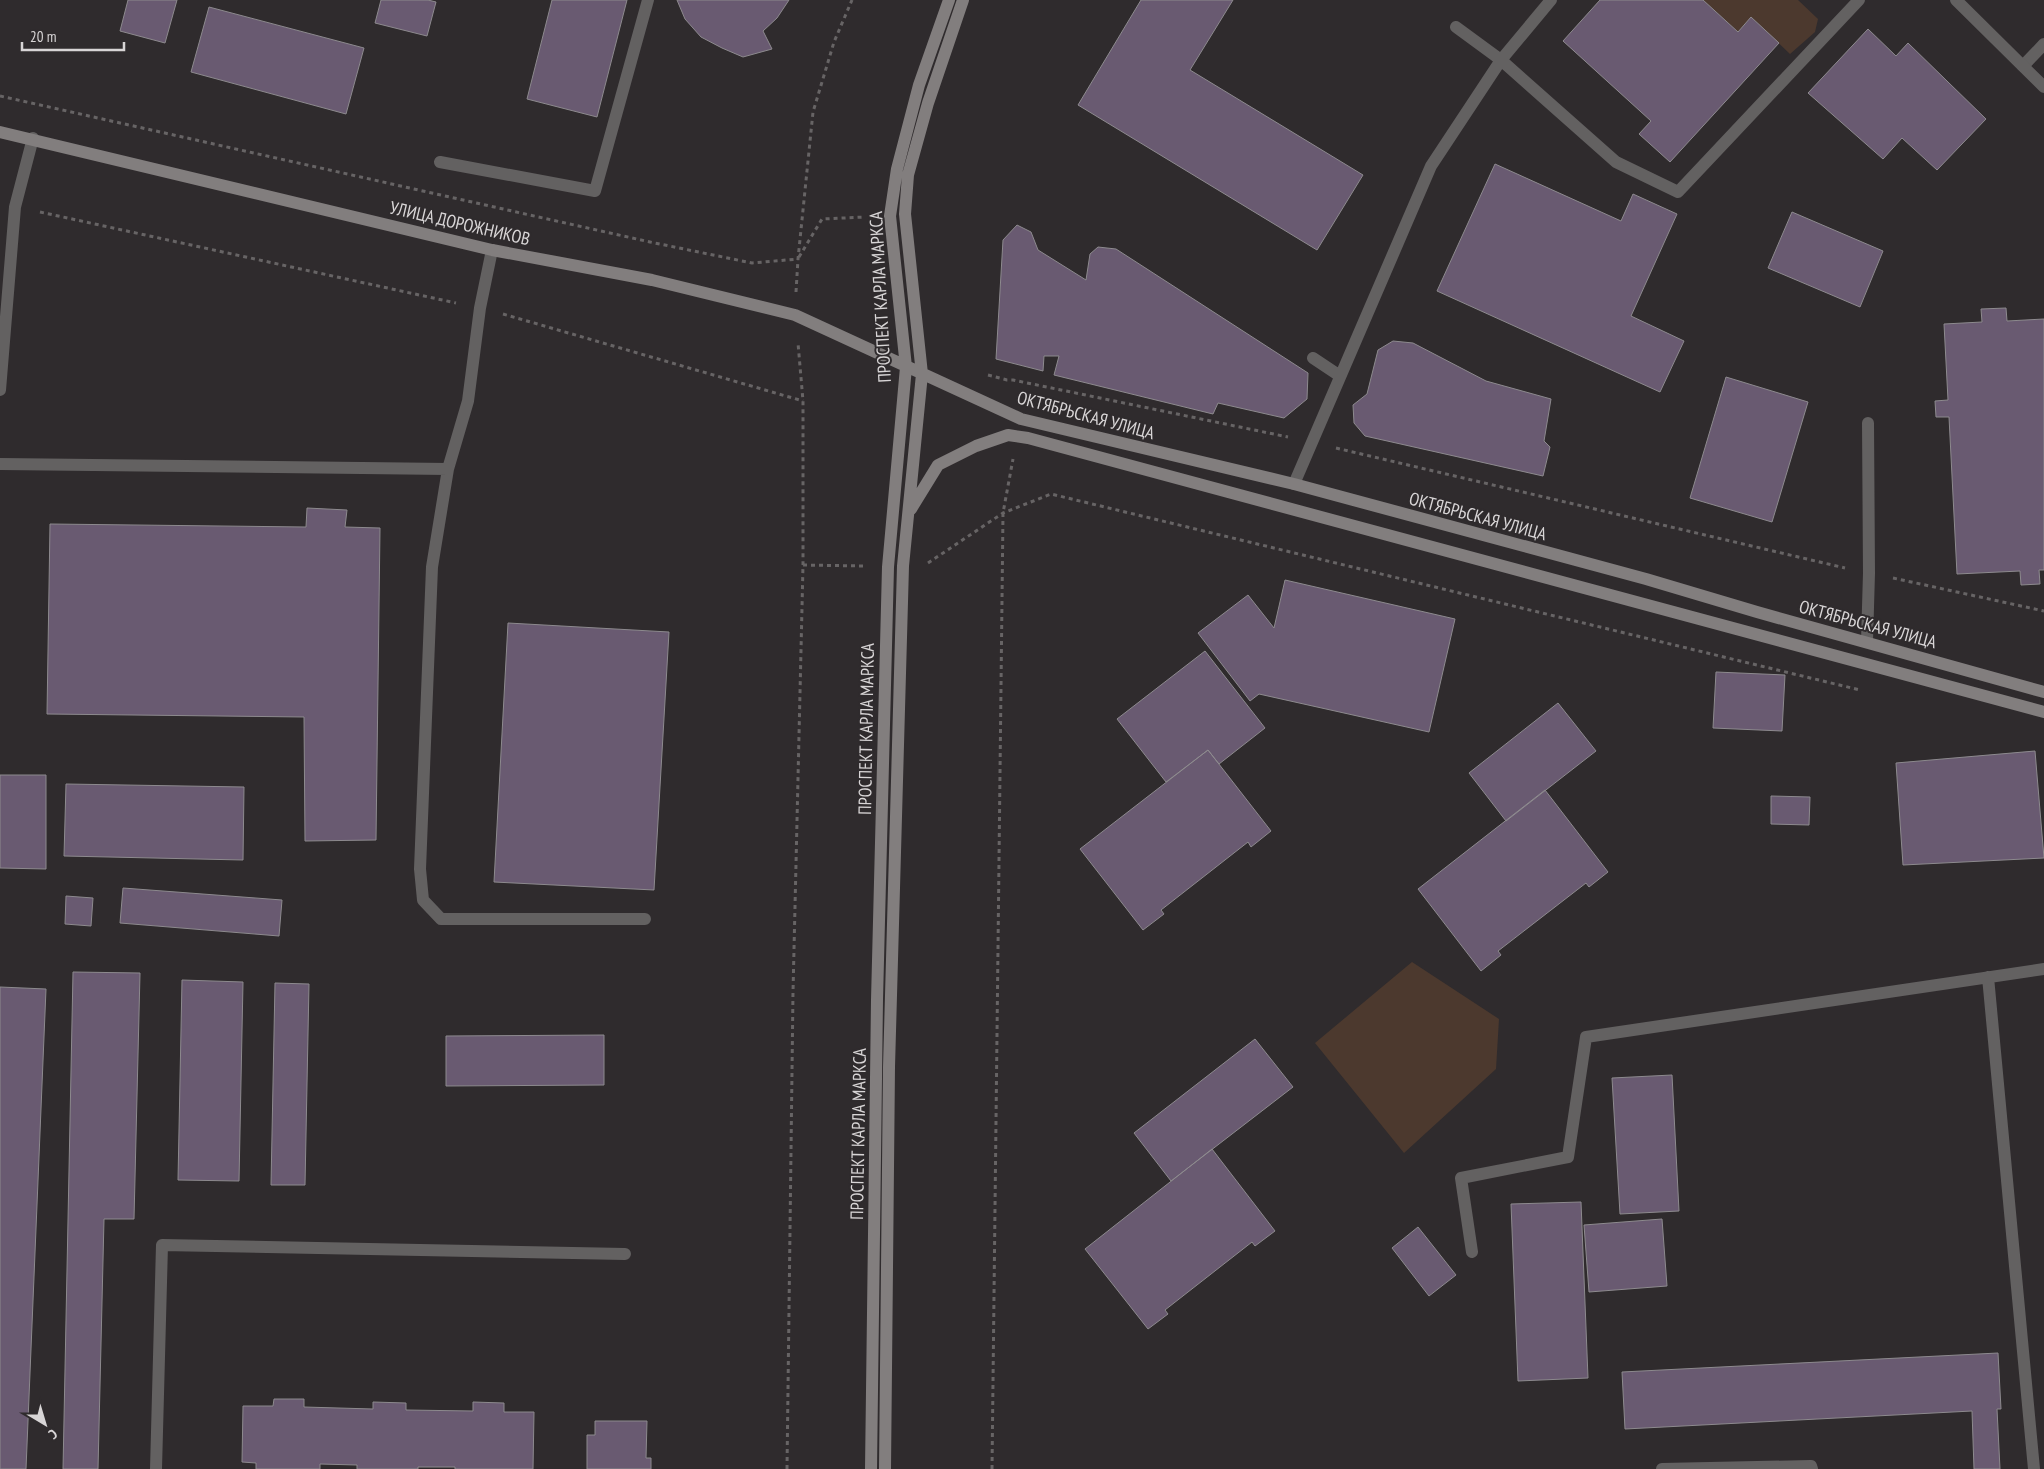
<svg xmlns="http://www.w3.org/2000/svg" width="2044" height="1469" font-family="'PT Sans Narrow',sans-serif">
<rect width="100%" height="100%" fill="#2f2b2d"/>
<path fill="#4c392e" d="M 1703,0 L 1798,0 L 1818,19 L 1815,32 L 1790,54 L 1751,17 L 1738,32 Z
M 1412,962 L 1499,1019 L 1496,1069 L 1404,1153 L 1315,1043 Z"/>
<path fill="#695a71" stroke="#8d8a8e" d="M 128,0 L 177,0 L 165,43 L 120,31 Z
M 381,0 L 428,0 L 436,2 L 427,36 L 375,23 Z
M 552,0 L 627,0 L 597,117 L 527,99 Z
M 677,0 L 789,0 L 777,18 L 763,31 L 772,49 L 743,57 L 722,48 L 701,37 L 685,19 Z
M 1141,0 L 1233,0 L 1190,70 L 1363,175 L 1317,250 L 1078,105 Z
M 1600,0 L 1703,0 L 1738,32 L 1751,17 L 1779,43 L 1670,162 L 1639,134 L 1651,121 L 1563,41 Z
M 209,7 L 364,48 L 346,114 L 191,72 Z
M 1868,29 L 1896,56 L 1908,43 L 1986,119 L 1937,170 L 1902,138 L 1883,159 L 1808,93 Z
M 1495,164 L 1621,221 L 1633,194 L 1677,214 L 1631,316 L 1684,341 L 1660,392 L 1437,291 Z
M 1792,212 L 1883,251 L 1860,307 L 1768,268 Z
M 1017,225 L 1031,232 L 1038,250 L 1086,280 L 1090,254 L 1098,247 L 1116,249 L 1308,373 L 1307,399 L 1284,418 L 1218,403 L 1213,414 L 1054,375 L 1059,356 L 1044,356 L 1043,371 L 996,359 L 1003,240 Z
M 2006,308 L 2007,321 L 2044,319 L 2044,570 L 2039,570 L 2040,584 L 2021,585 L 2020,571 L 1957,574 L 1949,417 L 1936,417 L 1935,401 L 1948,400 L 1944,324 L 1982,322 L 1981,309 Z
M 1393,341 L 1413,343 L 1486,381 L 1551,399 L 1544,441 L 1550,447 L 1543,476 L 1365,436 L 1354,423 L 1353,405 L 1367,394 L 1378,350 Z
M 1726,377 L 1808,402 L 1772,522 L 1690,498 Z
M 307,508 L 347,510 L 345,527 L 380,528 L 376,840 L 305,841 L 304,717 L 47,714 L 50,524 L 306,527 Z
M 1285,580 L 1455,619 L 1429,732 L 1259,694 L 1250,701 L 1198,633 L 1248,595 L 1274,628 Z
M 508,623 L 669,632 L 654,890 L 494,882 Z
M 1205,651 L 1265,728 L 1219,764 L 1208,750 L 1166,782 L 1117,719 Z
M 1716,672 L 1785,675 L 1782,731 L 1713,728 Z
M 1558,703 L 1596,751 L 1506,821 L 1469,773 Z
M 1208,750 L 1271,831 L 1251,847 L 1248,842 L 1161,910 L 1164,914 L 1143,930 L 1080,849 Z
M 2035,751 L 2044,858 L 1903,865 L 1896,763 Z
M 0,775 L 46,775 L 46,869 L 0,868 Z
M 66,784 L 244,787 L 243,860 L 64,856 Z
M 1545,790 L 1608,872 L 1589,887 L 1586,883 L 1498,951 L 1501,955 L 1481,971 L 1418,889 Z
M 1771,796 L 1810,797 L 1809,825 L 1771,824 Z
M 123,888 L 282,900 L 279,936 L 120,923 Z
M 66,896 L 93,898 L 91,926 L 65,924 Z
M 73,972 L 140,973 L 134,1219 L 104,1219 L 98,1469 L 63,1469 Z
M 182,980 L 243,982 L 239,1181 L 178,1180 Z
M 275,983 L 309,984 L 305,1185 L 271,1185 Z
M 0,987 L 46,989 L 26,1469 L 0,1469 Z
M 604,1035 L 604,1085 L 446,1086 L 446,1036 Z
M 1255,1039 L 1293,1087 L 1171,1181 L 1134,1133 Z
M 1672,1075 L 1679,1211 L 1620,1214 L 1612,1078 Z
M 1212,1149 L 1275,1231 L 1255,1246 L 1252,1242 L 1165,1310 L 1168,1314 L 1148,1329 L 1085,1249 Z
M 1581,1202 L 1588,1378 L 1518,1381 L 1511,1204 Z
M 1662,1219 L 1667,1286 L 1589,1292 L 1584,1225 Z
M 1418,1227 L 1456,1275 L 1429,1296 L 1392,1248 Z
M 1998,1353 L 2001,1409 L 1997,1409 L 2000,1469 L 1974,1469 L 1972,1411 L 1625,1429 L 1622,1372 Z
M 274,1399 L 304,1399 L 304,1407 L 373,1409 L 373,1402 L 406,1403 L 406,1410 L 473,1411 L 473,1402 L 504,1403 L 504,1412 L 534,1412 L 533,1469 L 455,1469 L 455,1467 L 418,1467 L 418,1469 L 357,1469 L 357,1465 L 320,1464 L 320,1469 L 256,1469 L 256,1463 L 242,1462 L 243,1406 L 273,1406 Z
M 595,1421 L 647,1421 L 646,1458 L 651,1458 L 651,1469 L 587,1469 L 587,1435 L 595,1435 Z"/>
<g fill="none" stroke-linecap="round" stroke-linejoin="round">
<path stroke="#676465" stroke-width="3" stroke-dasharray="4 4" stroke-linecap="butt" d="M 0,96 L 650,242 L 752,263 L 798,259
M 40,212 L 456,303
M 799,257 L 822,219 L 865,217
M 796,292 L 798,259 L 813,112 L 834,42 L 852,0
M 503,314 L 803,401
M 988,375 L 1007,380 L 1013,380 L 1288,437
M 1336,448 L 1845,568
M 928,563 L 1003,513 L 1051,494 L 1860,690
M 803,565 L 865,566
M 1893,578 L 2044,611
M 787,1469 L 793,992 L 803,565 L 803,401 L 798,343
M 992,1469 L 1003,513 L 1013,459"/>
<path stroke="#636161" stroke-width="12" d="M 1551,0 L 1501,60 L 1616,162 L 1678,192 L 1859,0
M 2023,66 L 2044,44
M 440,162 L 595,191 L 648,0
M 492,250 L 480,308 L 468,401 L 448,469 L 432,567 L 420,869 L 423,900 L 441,919 L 645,919
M 1313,358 L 1340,376
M 0,390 L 15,207 L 33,138
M 0,464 L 448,469
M 1294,484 L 1431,166 L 1501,60 L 1456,27
M 1867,641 L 1869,573 L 1868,423
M 1988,977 L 2034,1469
M 1472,1252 L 1461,1178 L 1568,1157 L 1586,1037 L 2044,969
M 156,1469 L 162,1245 L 625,1254
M 1662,1469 L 1811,1466 L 1812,1469"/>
<path stroke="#636161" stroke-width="12" d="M 1956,0 L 2044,87"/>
<path stroke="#827e7e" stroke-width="12" d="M 0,132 L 492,250 L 652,280 L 795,315 L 1021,419 L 1294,484 L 1646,579 L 1757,612 L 2044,692
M 911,509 L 938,465 L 976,446 L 1008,435 L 1028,438 L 2044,712
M 871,1469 L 877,1000 L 888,567 L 906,367 L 890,216 L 897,169 L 919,85 L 949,0
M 885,1469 L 889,1067 L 903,566 L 922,374 L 905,214 L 908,175 L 928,103 L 963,0"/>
</g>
<g text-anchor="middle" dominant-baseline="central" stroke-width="4" stroke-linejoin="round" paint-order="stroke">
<g font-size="18" fill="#d8d5d6" stroke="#2f2b2d">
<text transform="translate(460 223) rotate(13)">УЛИЦА ДОРОЖНИКОВ</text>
<text transform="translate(880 297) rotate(-93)">ПРОСПЕКТ КАРЛА МАРКСА</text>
<text transform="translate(1086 415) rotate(15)">ОКТЯБРЬСКАЯ УЛИЦА</text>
<text transform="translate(1478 516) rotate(15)">ОКТЯБРЬСКАЯ УЛИЦА</text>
<text transform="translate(1868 624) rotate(15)">ОКТЯБРЬСКАЯ УЛИЦА</text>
<text transform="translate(866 729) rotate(-89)">ПРОСПЕКТ КАРЛА МАРКСА</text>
<text transform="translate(858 1134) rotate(-89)">ПРОСПЕКТ КАРЛА МАРКСА</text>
</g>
</g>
<g transform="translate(45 1424) rotate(142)" stroke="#2f2b2d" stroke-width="4" paint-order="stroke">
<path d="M0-4L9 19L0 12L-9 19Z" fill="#d8d5d6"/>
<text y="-8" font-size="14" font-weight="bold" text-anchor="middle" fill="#d8d5d6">С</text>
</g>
<path d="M22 42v8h102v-8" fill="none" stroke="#d8d5d6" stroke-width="2.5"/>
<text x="30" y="42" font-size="15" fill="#d8d5d6" stroke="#2f2b2d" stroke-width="4" paint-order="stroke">20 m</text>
</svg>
